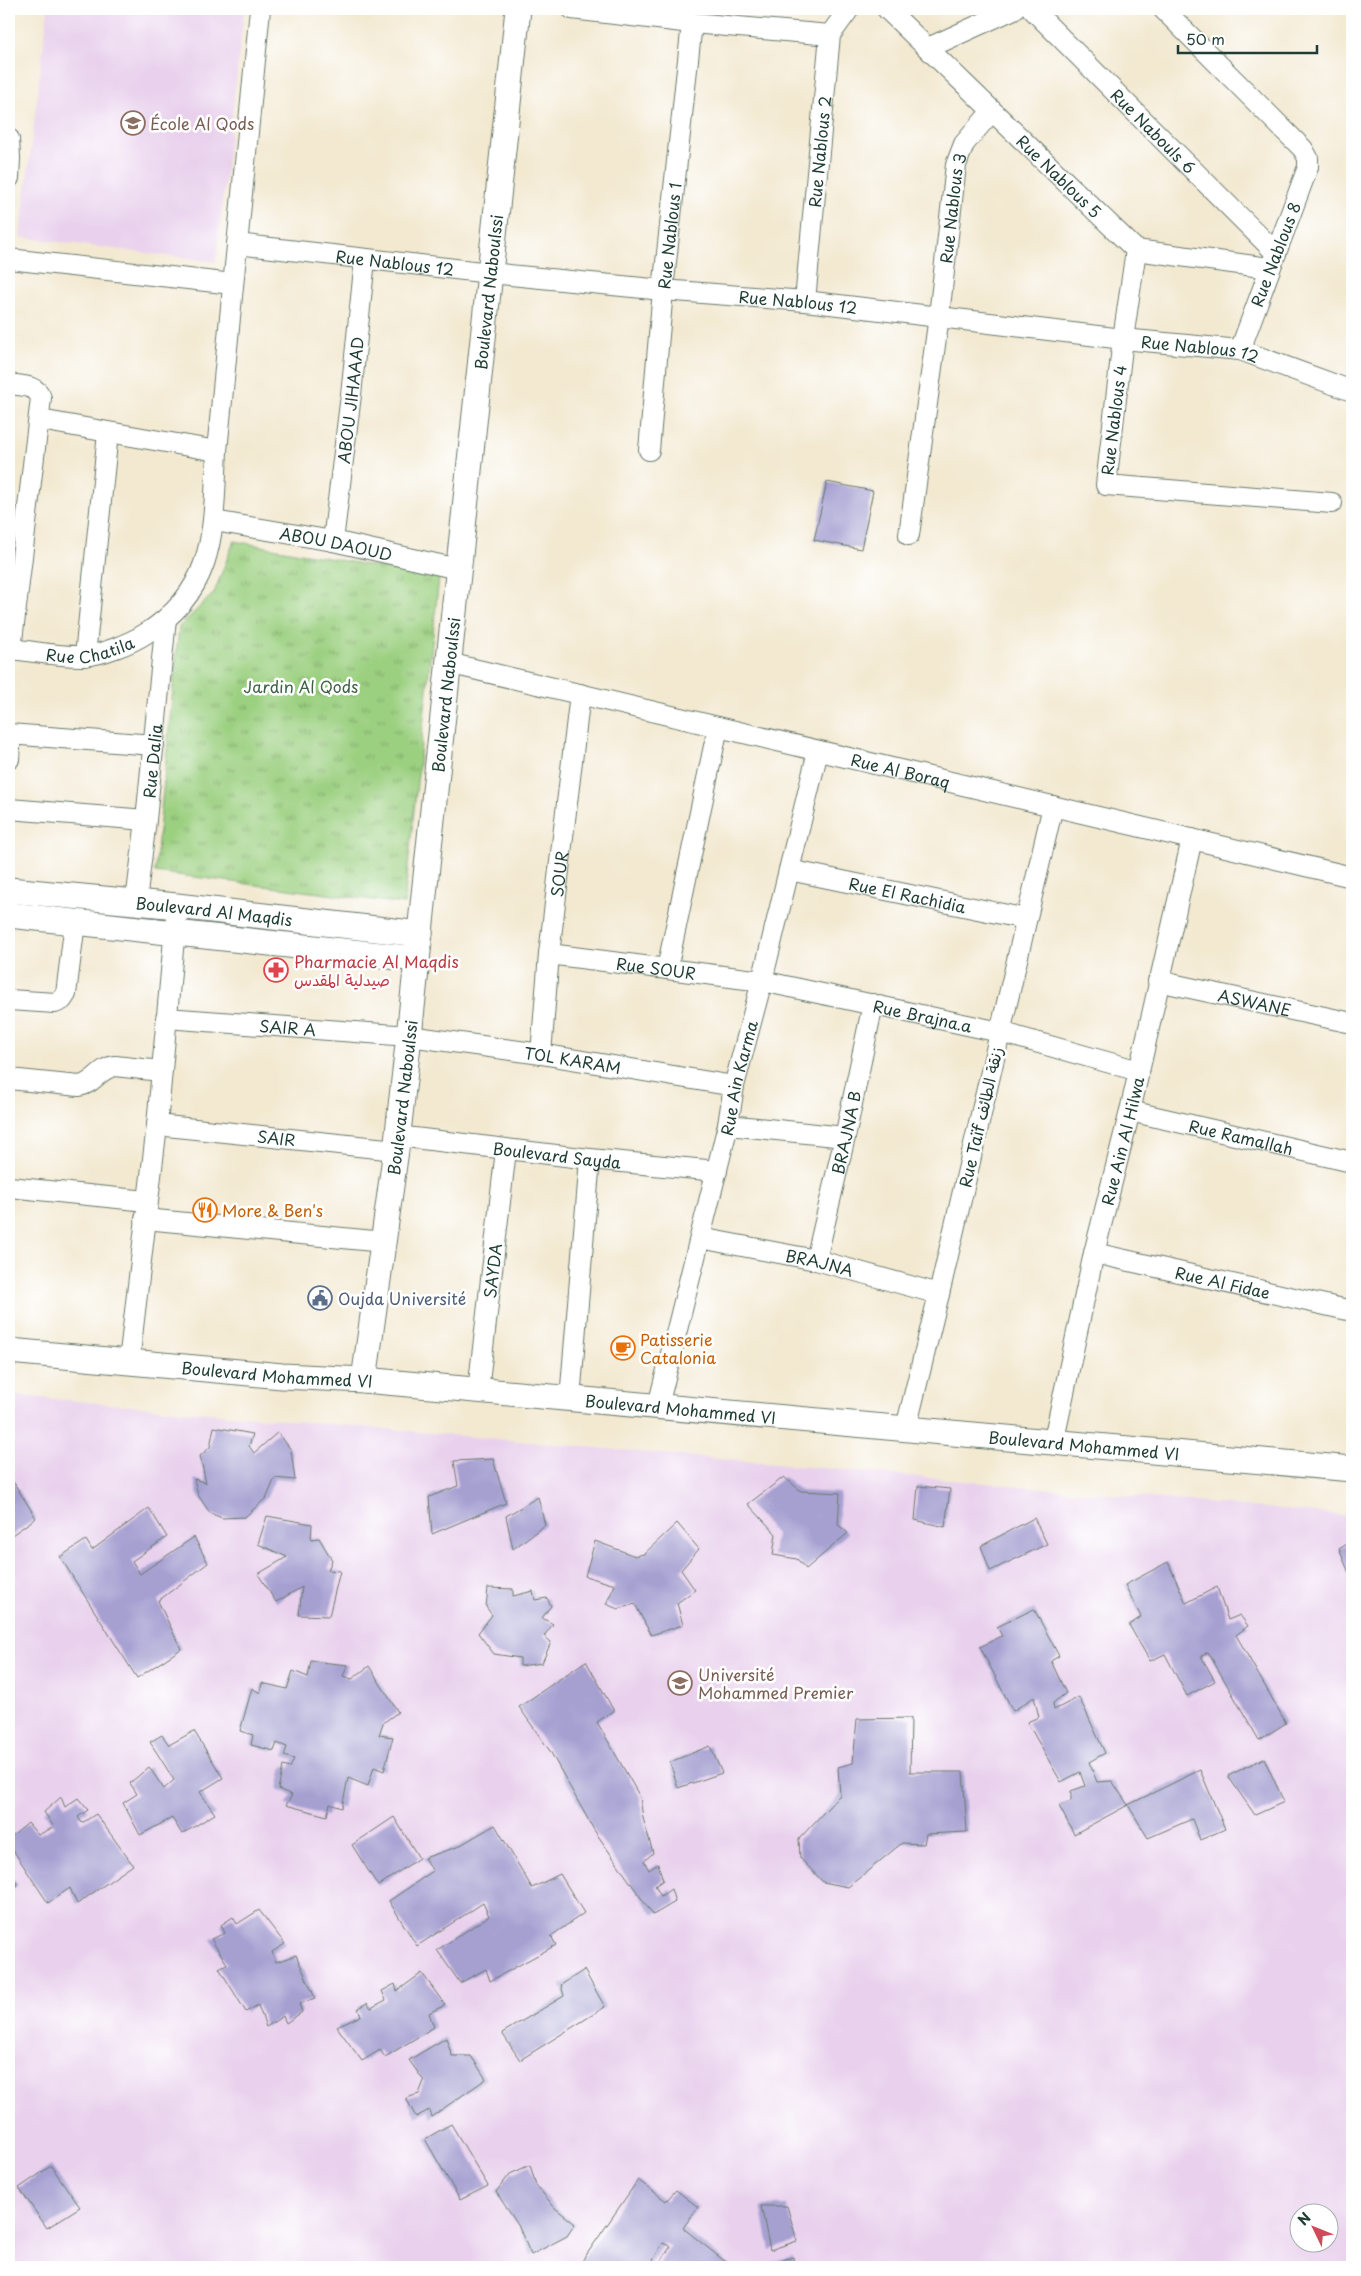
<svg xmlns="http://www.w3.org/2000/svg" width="1361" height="2276" font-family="'Playpen Sans','Playpen Sans Arabic',sans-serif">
<defs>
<pattern id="grass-tufts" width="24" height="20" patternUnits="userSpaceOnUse" patternTransform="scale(1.25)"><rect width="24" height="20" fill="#9cd081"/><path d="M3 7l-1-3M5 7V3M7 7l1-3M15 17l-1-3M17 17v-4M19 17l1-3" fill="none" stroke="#7faa6a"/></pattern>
</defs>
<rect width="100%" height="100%" fill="#fff"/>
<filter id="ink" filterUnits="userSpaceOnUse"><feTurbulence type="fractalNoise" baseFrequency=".02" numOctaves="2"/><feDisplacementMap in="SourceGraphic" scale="10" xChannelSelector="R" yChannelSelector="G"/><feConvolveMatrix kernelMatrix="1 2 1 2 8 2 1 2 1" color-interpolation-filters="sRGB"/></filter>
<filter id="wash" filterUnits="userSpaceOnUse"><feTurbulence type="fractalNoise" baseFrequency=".0096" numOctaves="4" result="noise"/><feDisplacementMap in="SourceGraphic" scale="20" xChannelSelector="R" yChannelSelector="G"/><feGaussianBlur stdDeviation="1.12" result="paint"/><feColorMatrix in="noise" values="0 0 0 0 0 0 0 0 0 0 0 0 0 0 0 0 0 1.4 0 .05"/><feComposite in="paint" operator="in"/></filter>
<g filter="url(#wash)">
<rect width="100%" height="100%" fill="#f3e9d1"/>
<path fill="#e9d1ed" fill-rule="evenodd" d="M 48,9 L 244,9 L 216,262 L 20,237 Z
M 9,1395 L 1352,1516 L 1352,2267 L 9,2267 ZM 1298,2214 L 1328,2214 L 1328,2244 L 1298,2244 Z"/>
<path fill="url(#grass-tufts)" stroke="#5e865a" d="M 234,541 L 439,578 L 404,904 L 155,872 L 179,627 L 214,593 Z"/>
<g id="blocks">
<path fill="#a6a0d1" d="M 827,482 L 873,491 L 861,549 L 814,540 Z
M 214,1427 L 253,1434 L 249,1446 L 254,1453 L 278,1432 L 291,1450 L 295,1480 L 275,1478 L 267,1497 L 245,1517 L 222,1518 L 210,1513 L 198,1495 L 194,1479 L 206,1483 L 200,1456 L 210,1447 Z
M 493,1459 L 506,1503 L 432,1534 L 429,1497 L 458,1486 L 454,1461 Z
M 9,1475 L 36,1518 L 9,1537 Z
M 784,1477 L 801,1491 L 840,1493 L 838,1525 L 848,1533 L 806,1569 L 797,1559 L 773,1555 L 776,1534 L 748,1504 Z
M 918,1486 L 950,1489 L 945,1527 L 915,1520 Z
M 538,1497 L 545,1525 L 513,1549 L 506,1516 Z
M 149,1508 L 167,1537 L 132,1561 L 140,1574 L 194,1537 L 208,1563 L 158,1601 L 181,1649 L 137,1678 L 60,1557 L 86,1540 L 92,1550 Z
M 267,1516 L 312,1524 L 311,1539 L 319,1538 L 332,1560 L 328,1570 L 340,1571 L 329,1616 L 299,1615 L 302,1587 L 276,1602 L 258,1574 L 287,1557 L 258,1544 Z
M 1034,1518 L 1047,1544 L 990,1571 L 981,1546 Z
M 677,1523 L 699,1549 L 681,1570 L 695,1590 L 677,1603 L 683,1625 L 651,1635 L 635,1604 L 618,1609 L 606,1604 L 615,1585 L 585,1576 L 595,1541 L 635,1556 L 644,1554 Z
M 1352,1541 L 1352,1580 L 1339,1549 Z
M 1168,1562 L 1186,1603 L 1217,1587 L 1228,1620 L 1240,1615 L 1248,1626 L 1236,1635 L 1286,1723 L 1259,1740 L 1208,1652 L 1201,1656 L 1215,1681 L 1187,1696 L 1165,1654 L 1150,1661 L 1129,1625 L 1141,1617 L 1125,1585 Z
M 488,1588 L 513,1589 L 513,1596 L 533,1591 L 535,1600 L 547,1598 L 551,1606 L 542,1618 L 553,1624 L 544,1636 L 551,1642 L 542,1663 L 520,1666 L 520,1658 L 494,1654 L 478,1633 L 492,1615 L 486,1607 Z
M 1034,1609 L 1059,1656 L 1051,1661 L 1066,1693 L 1053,1703 L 1054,1710 L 1079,1697 L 1105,1753 L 1089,1762 L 1097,1782 L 1112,1781 L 1128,1805 L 1074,1834 L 1059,1806 L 1071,1801 L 1071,1791 L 1085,1786 L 1080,1772 L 1061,1782 L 1027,1722 L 1039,1717 L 1034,1697 L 1013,1711 L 980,1647 L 1002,1636 L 997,1627 Z
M 311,1661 L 348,1665 L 343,1676 L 352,1679 L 369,1666 L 398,1712 L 383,1723 L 379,1735 L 393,1737 L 384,1771 L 374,1767 L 368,1786 L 348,1778 L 342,1808 L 330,1804 L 327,1816 L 286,1805 L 292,1795 L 278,1789 L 283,1766 L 290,1768 L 294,1759 L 284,1756 L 287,1747 L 277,1743 L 274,1751 L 251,1745 L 253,1735 L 240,1731 L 252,1688 L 260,1693 L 262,1683 L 287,1689 L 293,1671 L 308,1677 Z
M 586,1661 L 614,1711 L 597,1722 L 640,1797 L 643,1818 L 653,1853 L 644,1861 L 649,1870 L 658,1864 L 663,1880 L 655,1886 L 661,1896 L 671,1889 L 675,1902 L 653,1915 L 594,1830 L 550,1751 L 519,1707 Z
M 911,1718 L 910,1772 L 963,1772 L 967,1832 L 926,1834 L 924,1844 L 902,1843 L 848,1887 L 823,1882 L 800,1858 L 799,1839 L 840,1795 L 838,1767 L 853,1763 L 857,1719 Z
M 194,1731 L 223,1778 L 200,1792 L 215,1814 L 182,1834 L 172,1818 L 140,1835 L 123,1803 L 137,1794 L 130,1783 L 149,1767 L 164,1789 L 174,1780 L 150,1742 L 162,1735 L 169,1745 Z
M 710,1746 L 722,1773 L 678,1788 L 670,1762 Z
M 1264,1758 L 1284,1802 L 1255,1815 L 1228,1776 Z
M 1200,1770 L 1225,1829 L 1200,1840 L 1192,1819 L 1148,1838 L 1128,1805 Z
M 61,1797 L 65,1807 L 78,1798 L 88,1810 L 78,1817 L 82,1823 L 96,1814 L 133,1865 L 77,1904 L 70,1888 L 48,1903 L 9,1844 L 9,1839 L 28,1823 L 38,1835 L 54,1827 L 44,1812 Z
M 394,1817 L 419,1858 L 378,1886 L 352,1845 Z
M 495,1825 L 532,1888 L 560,1874 L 584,1913 L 551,1936 L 556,1945 L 490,1981 L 486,1969 L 460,1983 L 437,1950 L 489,1916 L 483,1903 L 417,1946 L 389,1901 L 433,1871 L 424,1858 L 457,1847 Z
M 9,1871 L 18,1885 L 9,1892 Z
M 259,1910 L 285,1944 L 272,1952 L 276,1962 L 296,1955 L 315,1998 L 299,2004 L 302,2012 L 286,2023 L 283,2016 L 266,2027 L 258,2005 L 246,2012 L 219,1968 L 227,1964 L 211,1939 L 225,1933 L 221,1925 L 233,1917 L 237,1924 Z
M 584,1970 L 605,2007 L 520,2060 L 502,2033 L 564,1996 L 561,1985 Z
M 422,1973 L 445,2005 L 429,2013 L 434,2027 L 385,2057 L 380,2050 L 362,2061 L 337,2027 L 361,2016 L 358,2008 L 367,2003 L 371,2008 L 386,2000 L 382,1991 L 395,1984 L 397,1991 Z
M 446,2038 L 452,2056 L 471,2056 L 486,2079 L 431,2117 L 429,2110 L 416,2117 L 406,2098 L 419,2094 L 424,2081 L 409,2060 Z
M 451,2124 L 488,2186 L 460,2200 L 425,2139 Z
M 530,2165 L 536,2185 L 555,2208 L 575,2224 L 567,2236 L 531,2255 L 518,2225 L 496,2192 L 510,2174 Z
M 51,2166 L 80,2207 L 47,2228 L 19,2188 Z
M 638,2180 L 666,2201 L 676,2190 L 698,2207 L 683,2228 L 732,2267 L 657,2267 L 671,2246 L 663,2243 L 649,2267 L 578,2267 Z
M 761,2206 L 787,2206 L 797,2241 L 770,2250 Z
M 793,2257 L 794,2267 L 772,2267 L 771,2263 Z"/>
</g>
</g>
<g filter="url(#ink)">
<use href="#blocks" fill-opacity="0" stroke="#69796b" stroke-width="1"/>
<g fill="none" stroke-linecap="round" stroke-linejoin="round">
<g stroke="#69796b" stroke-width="22">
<g id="minor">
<path d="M 572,9 L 692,23 L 830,35"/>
<path id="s1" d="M 887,9 L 1136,250 L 1269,268"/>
<path id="s2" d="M 1032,9 L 1276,253"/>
<path d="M 1163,9 L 1303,149 L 1308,158 L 1308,167 L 1240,350"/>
<path d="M 928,48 L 1014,9"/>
<path d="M 9,139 L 10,158 L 9,178"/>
<path id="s3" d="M 237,244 L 490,273 L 663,290 L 805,301 L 1123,339 L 1240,350 L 1352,391"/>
<path d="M 1136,250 L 1123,339 L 1106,485 L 1332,503"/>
<path d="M 9,259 L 233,284"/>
<path id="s4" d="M 805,301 L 830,35 L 849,9"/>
<path d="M 9,384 C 21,386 37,385 41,398 L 11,649"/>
<path d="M 40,420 L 217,451"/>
<path id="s5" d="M 649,450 L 663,290 L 692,23"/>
<path id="s6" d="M 214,521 L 333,541 L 458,569"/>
<path id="s7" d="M 909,535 L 939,316 L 956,165 L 964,144 L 992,111"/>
<path id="s8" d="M 333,541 L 351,395 L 365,259"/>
<path id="s9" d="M 9,649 C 33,651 60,657 84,656 C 101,655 131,643 145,634 C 218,589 213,527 217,451 L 260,9"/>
<path d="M 85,656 L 108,433"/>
<path id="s10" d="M 448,663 L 1352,877"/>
<path d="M 9,734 L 154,745"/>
<path d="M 9,759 L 11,735"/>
<path d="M 9,809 L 146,820"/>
<path id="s11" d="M 789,870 L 1026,919"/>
<path id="s12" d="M 136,902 L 146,820 L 166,619"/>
<path id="s13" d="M 549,954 L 762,981 L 1000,1032 L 1139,1071"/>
<path d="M 667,969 L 718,727"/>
<path id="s14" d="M 1158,981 L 1352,1023"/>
<path d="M 9,1000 L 55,1003 L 62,1000 L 66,994 L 75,922"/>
<path id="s15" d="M 166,1018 L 409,1036 L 541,1054 L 734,1086"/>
<path id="s16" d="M 541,1054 L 549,954 L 580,694"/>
<path d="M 9,1079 L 79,1086 C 94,1084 99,1068 115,1066 L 161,1071"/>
<path id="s17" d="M 1130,1111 L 1352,1162"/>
<path id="s18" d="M 157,1125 L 396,1150"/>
<path d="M 728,1125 L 845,1137"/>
<path id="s19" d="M 397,1136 L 590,1159 L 717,1171"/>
<path d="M 9,1187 L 147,1201"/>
<path d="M 145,1219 L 384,1242"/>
<path id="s20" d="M 700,1238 L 816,1260 L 939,1294"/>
<path id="s21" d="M 1094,1253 L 1352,1311"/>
<path id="s22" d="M 816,1260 L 845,1137 L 873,1004"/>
<path d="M 129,1362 L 157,1125 L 177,906"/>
<path id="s23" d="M 478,1391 L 506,1150"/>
<path d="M 570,1399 L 590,1159"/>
<path id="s24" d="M 658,1406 L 728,1125 L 734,1086 L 762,981 L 818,751"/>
<path d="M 906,1428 L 939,1294 L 1053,806"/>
<path id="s25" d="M 1053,1444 L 1094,1253 L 1130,1111 L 1192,839"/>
</g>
</g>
<g stroke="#69796b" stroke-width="27">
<g id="tertiary">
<path id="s26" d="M 9,890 L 177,906 L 420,934"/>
<path d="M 9,915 L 417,959"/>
<path id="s27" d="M 9,1351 L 282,1376 L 364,1380 L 1352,1469"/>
<path id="s28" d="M 364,1380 L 396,1150 L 409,1036 L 518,9"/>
</g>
</g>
<use href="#minor" stroke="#fff" stroke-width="20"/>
<use href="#tertiary" stroke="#fff" stroke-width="25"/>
</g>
</g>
<defs>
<g id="school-ring" transform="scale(1.25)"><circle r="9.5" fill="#fff" stroke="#8d6e63" stroke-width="1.5"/><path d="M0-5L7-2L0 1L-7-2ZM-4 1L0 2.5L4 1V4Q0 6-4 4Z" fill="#8d6e63"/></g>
<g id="pharmacy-ring" transform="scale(1.25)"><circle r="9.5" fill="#fff" stroke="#e0444e" stroke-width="1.5"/><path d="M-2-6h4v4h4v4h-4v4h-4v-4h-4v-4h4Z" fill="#e0444e"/></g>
<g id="restaurant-ring" transform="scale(1.25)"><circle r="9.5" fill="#fff" stroke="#e8710a" stroke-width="1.5"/><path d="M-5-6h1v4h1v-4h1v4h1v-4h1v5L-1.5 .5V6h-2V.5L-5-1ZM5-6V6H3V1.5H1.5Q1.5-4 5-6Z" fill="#e8710a"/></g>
<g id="civic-ring" transform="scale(1.25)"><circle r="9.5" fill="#fff" stroke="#5c6f8a" stroke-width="1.5"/><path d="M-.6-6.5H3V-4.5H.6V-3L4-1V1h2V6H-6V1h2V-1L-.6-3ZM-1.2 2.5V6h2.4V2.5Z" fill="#5c6f8a"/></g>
<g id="cafe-ring" transform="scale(1.25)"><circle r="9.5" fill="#fff" stroke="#e8710a" stroke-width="1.5"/><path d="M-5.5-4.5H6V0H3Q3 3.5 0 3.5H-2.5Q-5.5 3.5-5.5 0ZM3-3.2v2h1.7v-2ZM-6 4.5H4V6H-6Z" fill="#e8710a"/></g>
<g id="university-ring" transform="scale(1.25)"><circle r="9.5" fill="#fff" stroke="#8d6e63" stroke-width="1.5"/><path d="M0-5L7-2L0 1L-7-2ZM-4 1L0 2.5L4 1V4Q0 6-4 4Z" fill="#8d6e63"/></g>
</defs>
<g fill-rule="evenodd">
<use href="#school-ring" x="133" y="123"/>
<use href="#pharmacy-ring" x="276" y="970"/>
<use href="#restaurant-ring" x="205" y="1210"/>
<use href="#civic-ring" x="320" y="1298"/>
<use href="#cafe-ring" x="623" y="1348"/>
<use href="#university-ring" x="680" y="1683"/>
</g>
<g text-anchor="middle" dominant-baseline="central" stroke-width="5" stroke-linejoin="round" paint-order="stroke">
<g font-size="16" fill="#785e54" stroke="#fff" text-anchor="start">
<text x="150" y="123">École Al Qods</text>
<text x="698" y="1674">Université<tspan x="698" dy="18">Mohammed Premier</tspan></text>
</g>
<g font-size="16" fill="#1f3d34" stroke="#fff">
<text stroke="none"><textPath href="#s2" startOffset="172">Rue Nabouls 6</textPath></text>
<text stroke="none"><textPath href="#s4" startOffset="150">Rue Nablous 2</textPath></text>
<text stroke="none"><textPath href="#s1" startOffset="240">Rue Nablous 5</textPath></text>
<text stroke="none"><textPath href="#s7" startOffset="330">Rue Nablous 3</textPath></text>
<text stroke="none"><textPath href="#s5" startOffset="215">Rue Nablous 1</textPath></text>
<text transform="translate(1275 254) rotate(-69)">Rue Nablous 8</text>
<text stroke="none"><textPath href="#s3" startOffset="159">Rue Nablous 12</textPath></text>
<text stroke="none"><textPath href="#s28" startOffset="1095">Boulevard Naboulssi</textPath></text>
<text stroke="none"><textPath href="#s3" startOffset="564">Rue Nablous 12</textPath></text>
<text stroke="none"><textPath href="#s3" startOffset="969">Rue Nablous 12</textPath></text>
<text stroke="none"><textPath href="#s8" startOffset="142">ABOU JIHAAAD</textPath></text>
<text transform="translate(1113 420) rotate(-83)">Rue Nablous 4</text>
<text stroke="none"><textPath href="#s6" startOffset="124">ABOU DAOUD</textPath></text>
<text stroke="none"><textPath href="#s9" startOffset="82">Rue Chatila</textPath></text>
<text stroke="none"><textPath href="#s28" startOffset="690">Boulevard Naboulssi</textPath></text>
<text stroke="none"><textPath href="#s12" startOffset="142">Rue Dalia</textPath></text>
<text stroke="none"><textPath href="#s10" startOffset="465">Rue Al Boraq</textPath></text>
<text stroke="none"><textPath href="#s16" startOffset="181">SOUR</textPath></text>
<text stroke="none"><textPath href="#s11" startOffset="121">Rue El Rachidia</textPath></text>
<text stroke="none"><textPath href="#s26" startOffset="206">Boulevard Al Maqdis</textPath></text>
<text stroke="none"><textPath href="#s13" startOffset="108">Rue SOUR</textPath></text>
<text stroke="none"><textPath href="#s14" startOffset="99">ASWANE</textPath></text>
<text stroke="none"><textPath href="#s13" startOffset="379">Rue Brajna.a</textPath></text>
<text stroke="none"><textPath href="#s15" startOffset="122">SAIR A</textPath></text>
<text stroke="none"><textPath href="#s15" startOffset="409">TOL KARAM</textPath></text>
<text stroke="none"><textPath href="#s24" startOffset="338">Rue Ain Karma</textPath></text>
<text stroke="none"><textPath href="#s28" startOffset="285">Boulevard Naboulssi</textPath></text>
<text transform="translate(980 1117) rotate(-77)">Rue Taïf زنقة الطائف</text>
<text stroke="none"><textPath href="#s22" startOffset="131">BRAJNA B</textPath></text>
<text stroke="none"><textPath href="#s17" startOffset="114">Rue Ramallah</textPath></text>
<text stroke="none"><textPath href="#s18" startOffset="120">SAIR</textPath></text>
<text stroke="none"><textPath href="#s25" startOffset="311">Rue Ain Al Hilwa</textPath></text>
<text stroke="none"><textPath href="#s19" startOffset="161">Boulevard Sayda</textPath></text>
<text stroke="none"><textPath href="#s20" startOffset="122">BRAJNA</textPath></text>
<text stroke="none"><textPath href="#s23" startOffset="121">SAYDA</textPath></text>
<text stroke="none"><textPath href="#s21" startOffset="132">Rue Al Fidae</textPath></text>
<text stroke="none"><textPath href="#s27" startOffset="269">Boulevard Mohammed VI</textPath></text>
<text stroke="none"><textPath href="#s27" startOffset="674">Boulevard Mohammed VI</textPath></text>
<text stroke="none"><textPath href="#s27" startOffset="1079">Boulevard Mohammed VI</textPath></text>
</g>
<g font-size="16" fill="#3e6247" stroke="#fff">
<text x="301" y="686">Jardin Al Qods</text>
</g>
<g font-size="16" fill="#be3a42" stroke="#fff" text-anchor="start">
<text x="294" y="961">Pharmacie Al Maqdis<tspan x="294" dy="18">صيدلية المقدس</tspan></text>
</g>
<g font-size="16" fill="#c56008" stroke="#fff" text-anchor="start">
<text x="222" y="1210">More &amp; Ben's</text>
<text x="640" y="1339">Patisserie<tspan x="640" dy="18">Catalonia</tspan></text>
</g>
<g font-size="16" fill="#4e5e75" stroke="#fff" text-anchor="start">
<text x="338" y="1298">Oujda Université</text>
</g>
</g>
<rect width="1361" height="2276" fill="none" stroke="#fff" stroke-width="30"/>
<g transform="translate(1314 2228) rotate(313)"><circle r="24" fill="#ffffff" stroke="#a5b1ae"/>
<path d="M0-4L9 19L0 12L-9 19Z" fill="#d1495b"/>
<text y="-8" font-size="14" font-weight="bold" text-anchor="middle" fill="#1f3d34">N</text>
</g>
<path d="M1178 45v8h139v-8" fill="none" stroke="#1f3d34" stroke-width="2.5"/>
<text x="1186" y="45" font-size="15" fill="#1f3d34" stroke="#ffffff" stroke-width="4" paint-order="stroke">50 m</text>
</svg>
